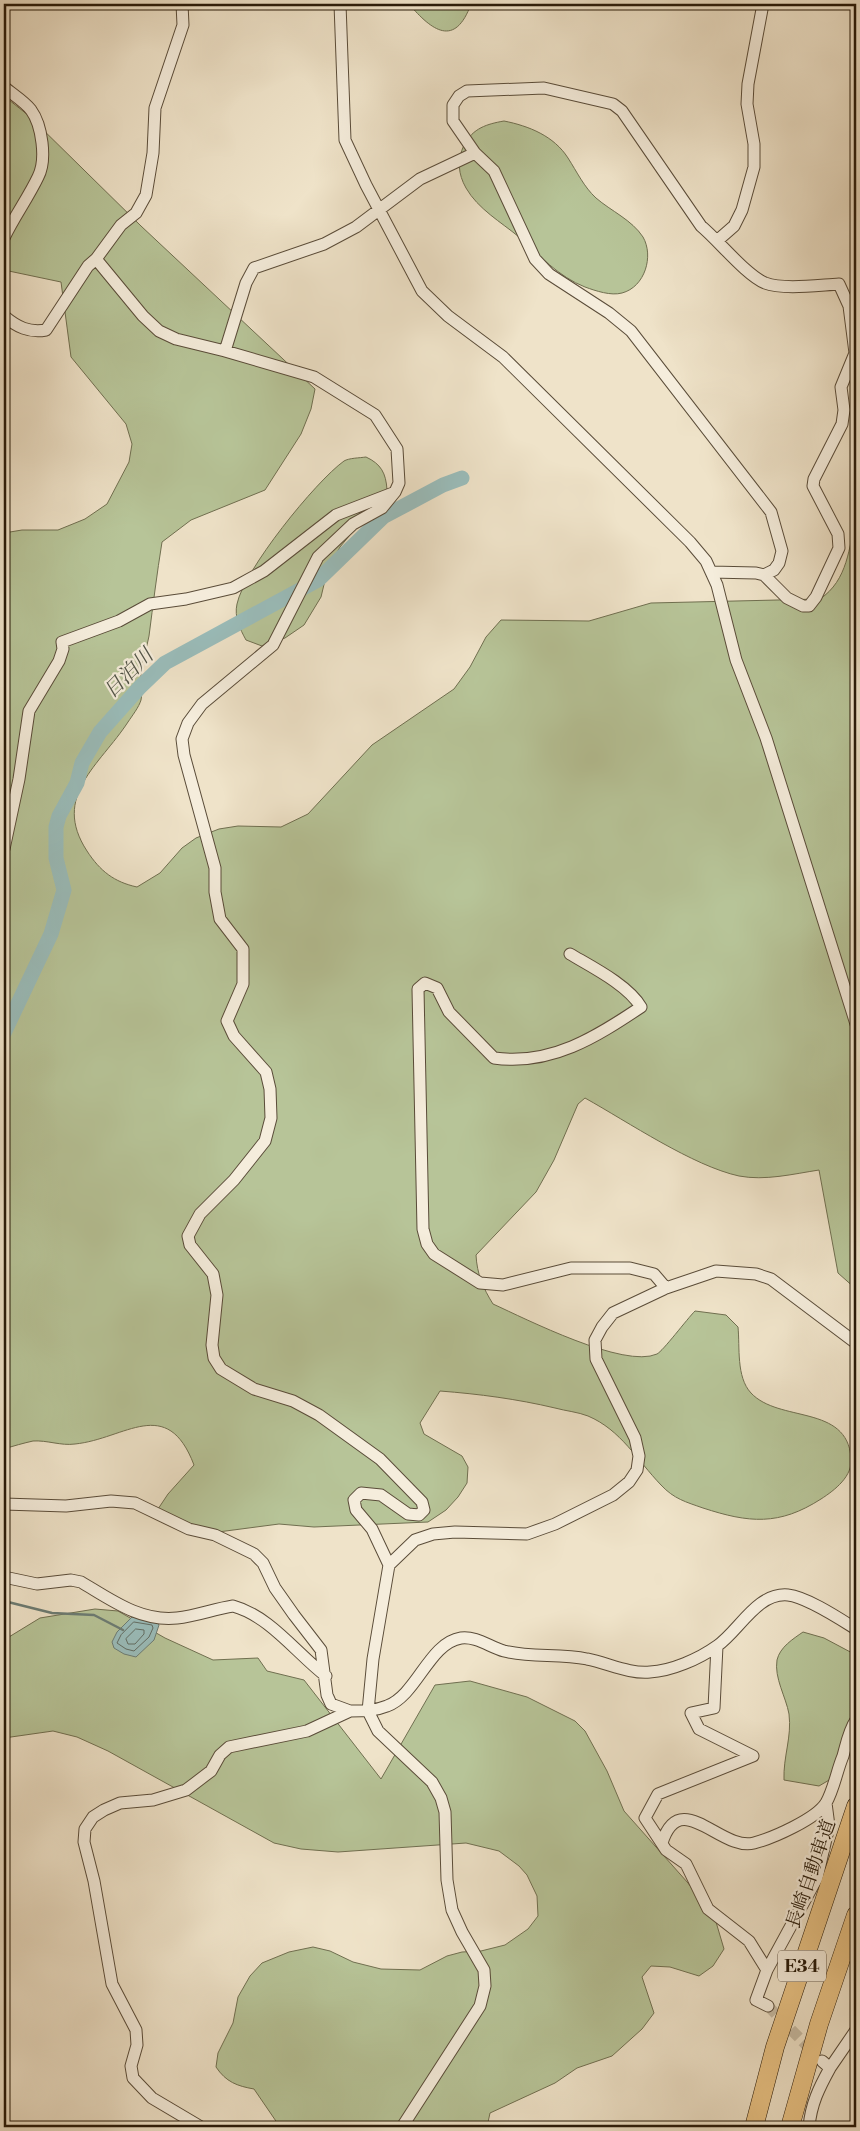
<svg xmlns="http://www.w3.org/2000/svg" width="860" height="2131" font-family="'Libre Bodoni','Noto Serif JP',serif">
<rect width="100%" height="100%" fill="#efe3c9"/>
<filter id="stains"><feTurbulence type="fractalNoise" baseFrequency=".004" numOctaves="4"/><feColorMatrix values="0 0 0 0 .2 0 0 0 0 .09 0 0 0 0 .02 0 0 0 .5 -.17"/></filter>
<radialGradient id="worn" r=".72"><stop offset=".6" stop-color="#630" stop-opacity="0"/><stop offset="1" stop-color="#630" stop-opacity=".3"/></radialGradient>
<path fill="#b7c498" stroke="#706f50" d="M 409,4 L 471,4 C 455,48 432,31 409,4 Z
M 4,96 L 28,115 L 141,226 L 315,389 L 311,409 L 301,434 L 265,490 L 191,520 L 162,542 C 157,573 153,605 149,636 C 147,647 143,658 141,669 C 140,679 143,690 141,700 C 139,707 132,716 128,722 C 100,765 51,796 87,851 C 100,871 114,882 137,887 L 160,873 L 182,848 L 196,838 L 219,829 L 238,826 L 281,827 L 308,814 L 372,745 L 454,689 L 470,667 L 486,637 L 501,620 L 589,621 L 651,603 L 820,599 C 848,580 849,548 856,516 L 856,1289 L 838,1273 L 819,1170 C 793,1174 765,1181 739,1176 C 693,1166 628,1122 585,1098 L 578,1104 L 554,1160 L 536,1192 L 476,1255 C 477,1274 483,1288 493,1304 C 526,1319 624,1369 657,1354 C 663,1351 687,1319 695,1311 L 726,1315 L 738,1327 C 740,1347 736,1377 751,1393 C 779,1423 847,1404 851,1458 C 853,1476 835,1490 821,1499 C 779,1526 749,1523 703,1508 C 686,1502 674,1499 661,1485 C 637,1460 621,1430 588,1416 C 578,1412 566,1411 555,1408 C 517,1399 479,1394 440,1391 L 420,1423 L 424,1434 L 462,1456 L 468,1467 L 467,1483 L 458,1497 L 446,1510 L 428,1522 L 314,1527 L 279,1524 L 203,1534 L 158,1509 L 168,1494 L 194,1465 C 167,1394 125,1439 75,1444 C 61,1446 47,1440 33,1441 C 24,1443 13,1446 4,1449 L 4,533 L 22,530 L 58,530 L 85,519 L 107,504 L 129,462 L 132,444 L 126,424 L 71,357 L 61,282 L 4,270 Z
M 504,121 C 529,126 554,136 568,158 C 577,172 584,187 596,198 C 611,211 632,220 643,237 C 654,256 645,287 622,293 C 611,296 596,291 585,287 C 559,277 539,255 519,237 C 501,222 478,209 466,188 C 458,174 457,160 464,145 C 473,128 487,124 504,121 Z
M 366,457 C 381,464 386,473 387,490 L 340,547 L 327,572 L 321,597 L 304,625 L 285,638 L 262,646 L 246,640 C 240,629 234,617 237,604 C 244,570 315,482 344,461 C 349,458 359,458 366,457 Z
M 95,1609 L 118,1611 L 165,1638 L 213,1660 L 258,1658 L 267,1671 L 304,1680 L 381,1779 L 435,1685 L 470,1681 L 527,1697 L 575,1721 L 585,1731 L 607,1771 L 624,1811 L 688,1883 L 716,1922 L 724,1949 L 713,1966 L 699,1976 L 670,1967 L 651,1966 L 642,1977 L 654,2013 L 642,2029 L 612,2056 L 577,2068 L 555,2083 L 490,2113 L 487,2127 L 280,2127 L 254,2089 C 237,2086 226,2082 216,2067 L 218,2053 L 233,2023 L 238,1997 L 250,1976 L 262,1963 L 289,1952 L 313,1947 L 330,1951 L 353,1962 L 381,1969 L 420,1970 L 447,1956 L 462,1952 L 481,1951 L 505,1945 L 528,1929 L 538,1916 L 537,1896 L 527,1875 L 519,1866 L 499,1851 L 466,1843 L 338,1852 L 301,1849 L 274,1843 L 108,1751 L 77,1737 L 53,1731 L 4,1738 L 4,1640 L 40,1618 Z
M 803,1632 L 824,1638 L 856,1655 L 856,1730 L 836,1776 L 819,1786 L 784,1780 C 783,1757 792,1737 789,1714 C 786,1697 774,1678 777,1660 C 780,1647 793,1639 803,1632 Z"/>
<path fill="#9abdbb" stroke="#6c7c74" d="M 132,1617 L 156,1621 L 159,1625 L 154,1640 L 136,1657 L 124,1654 L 114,1648 L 112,1642 L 117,1632 Z"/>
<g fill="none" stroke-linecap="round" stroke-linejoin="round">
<path stroke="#616c62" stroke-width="1" d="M 134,1622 L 152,1625 L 153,1628 L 149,1637 L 134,1651 L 126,1649 L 117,1643 L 121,1635 Z
M 136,1629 L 144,1630 L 144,1634 L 135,1644 L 128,1644 L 126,1639 Z"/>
<path stroke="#6c7c74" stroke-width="2.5" d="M 4,1601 L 52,1613 L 94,1615 L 123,1630"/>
<path stroke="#9abdbb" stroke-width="15" d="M 4,1033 L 51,934 L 64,890 L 56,858 L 56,827 L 59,816 L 77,783 L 82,763 L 100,732 L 140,687 L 165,663 L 318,580 L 383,517 L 443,485 L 462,478"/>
<path stroke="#c7bba3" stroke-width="11" stroke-dasharray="11 5.5" stroke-linecap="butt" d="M 768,2006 L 814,2053"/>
<g stroke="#5a4c39" stroke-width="13">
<path id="minor" d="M 340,4 L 345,140 L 366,185 L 422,291 L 448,316 L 503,357 L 690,542 L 706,561 L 717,585 L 736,660 L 766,738 L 856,1024
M 4,87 C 12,94 24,101 31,110 C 42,125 47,160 38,177 C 28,198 14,217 4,238
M 718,240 L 734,226 L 742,210 L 754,167 L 754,144 L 747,104 L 748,84 L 763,4
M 96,259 L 143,316 L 159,331 L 176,339 L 225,351 L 314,377 L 375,415 L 397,449 L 399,483 L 395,492 L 382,508 L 353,524 L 318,557 L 273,645 L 202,704 L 188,723 L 182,739 L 184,755 L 215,868 L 215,892 L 220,919 L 243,949 L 243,984 L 227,1021 L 234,1036 L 266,1072 L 270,1089 L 271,1118 L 265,1141 L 234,1180 L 200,1214 L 188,1236 L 190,1245 L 213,1274 L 217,1295 L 212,1345 L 214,1358 L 221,1369 L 254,1389 L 293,1401 L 319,1415 L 380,1459 L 422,1502 L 424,1510 L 419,1515 L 408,1514 L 381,1495 L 361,1493 L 354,1500 L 356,1510 L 372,1529 L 389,1565
M 4,316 C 17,327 29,333 46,330 L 88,266 L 96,259 L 121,225 L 136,213 L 146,195 L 153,153 L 155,108 L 183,25 L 182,4
M 225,351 L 246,283 L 254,268 L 324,244 L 356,227 L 420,179 L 475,153
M 711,572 L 756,573 L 764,575 L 787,598 L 803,606 L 809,606 L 816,597 L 839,548 L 838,534 L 813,486 L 814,479 L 842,424 L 844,410 L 841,387 L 855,353 L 849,306 L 839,284 C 819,285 783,290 765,283 C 746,275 719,241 701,226 L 622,111 L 613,104 L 544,88 L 467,91 L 459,96 L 453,105 L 453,121 L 475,153 L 494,171 L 535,259 L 549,274 L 609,313 L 631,331 L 771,512 L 782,551 L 779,563 L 774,570 L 764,575
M 4,849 L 19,779 L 29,711 L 59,661 L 63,649 L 62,642 L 119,621 L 150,604 L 186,599 L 233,588 L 264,571 L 336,515 L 393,493
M 570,954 C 592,967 628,985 641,1007 C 596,1037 551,1066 494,1058 L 449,1012 L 437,988 L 425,983 L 418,989 L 423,1229 L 427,1244 L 434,1254 L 480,1283 L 503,1285 L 571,1268 L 630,1268 L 654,1274 L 666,1288
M 4,1504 L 66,1506 L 111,1501 L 135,1503 L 189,1529 L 215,1535 L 254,1554 L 263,1563 L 275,1588 L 294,1615 L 321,1650 L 327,1695 L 331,1704 L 350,1711 L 307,1731 L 229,1747 L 220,1755 L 211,1771 L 186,1790 L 153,1800 L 120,1803 L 104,1810 L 93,1817 L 85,1829 L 84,1842 L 94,1881 L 112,1984 L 136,2030 L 137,2045 L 131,2066 L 133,2078 L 152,2098 L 201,2127
M 4,1577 L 37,1584 L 71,1580 L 81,1582 C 110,1599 140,1622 177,1618 C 196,1616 214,1609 233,1606 C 270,1616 297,1654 326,1676
M 717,1646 L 714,1708 L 691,1713 L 699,1729 L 753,1756 L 658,1794 L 645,1818 L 666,1850 L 686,1864 L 708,1909 L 749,1941 L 767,1970
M 350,1711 C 363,1711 375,1711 387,1706 C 417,1695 429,1643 461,1638 C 476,1636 490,1647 504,1651 C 531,1658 560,1653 587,1659 C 608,1663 629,1674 650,1672 C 671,1671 699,1659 717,1646 C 739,1631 757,1592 788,1595 C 807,1597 840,1619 856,1629
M 662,1843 C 680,1786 721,1852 754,1843 C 773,1838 816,1819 826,1803 C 834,1789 837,1770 843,1756 C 846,1745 849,1730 856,1720
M 768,2006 L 756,2000 L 767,1970 L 817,1878 L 829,1826 L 826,1803
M 830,2068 L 856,2030
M 402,2127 L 480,2006 L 485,1986 L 484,1970 L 462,1932 L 452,1910 L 447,1880 L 445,1812 L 441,1798 L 432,1782 L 378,1731 L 368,1711 L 373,1659 L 389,1565 L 415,1540 L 433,1534 L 455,1532 L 527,1534 L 555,1524 L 613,1495 L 629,1482 L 637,1470 L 639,1456 L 635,1438 L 596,1359 L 595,1340 L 602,1327 L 613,1313 L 666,1288 L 716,1271 L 756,1274 L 771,1279 L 856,1343
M 809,2127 C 811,2104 819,2088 830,2068 L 822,2061"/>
</g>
<g stroke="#281a09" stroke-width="19">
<path id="highway" d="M 754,2127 L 775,2047 L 856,1806
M 790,2127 L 819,2024 L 856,1915"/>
</g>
<use href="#minor" stroke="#f5eddc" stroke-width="11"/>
<use href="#highway" stroke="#e8c284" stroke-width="18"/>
</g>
<g text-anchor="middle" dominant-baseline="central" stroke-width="4.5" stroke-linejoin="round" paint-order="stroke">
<rect fill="#f5eddc" stroke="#665948" stroke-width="1" x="778" y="1950.5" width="48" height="31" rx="4"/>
<g font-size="18" font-weight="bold" fill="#281a09">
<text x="802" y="1966">E34</text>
</g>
<g font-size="19" fill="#281a09" stroke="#f5eddc">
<text transform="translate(811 1874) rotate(-71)">長崎自動車道</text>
</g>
<g font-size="20" font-style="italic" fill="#505347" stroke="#f5eddc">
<text transform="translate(129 674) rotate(-45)">日泊川</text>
</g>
</g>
<rect width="860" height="2131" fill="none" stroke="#efe3c9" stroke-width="20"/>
<rect x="5" y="5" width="850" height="2121" fill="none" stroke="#281a09" stroke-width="2.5"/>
<rect x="10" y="10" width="840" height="2111" fill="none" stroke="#281a09"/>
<rect width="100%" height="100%" filter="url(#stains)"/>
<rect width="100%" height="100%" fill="url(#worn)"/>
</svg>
